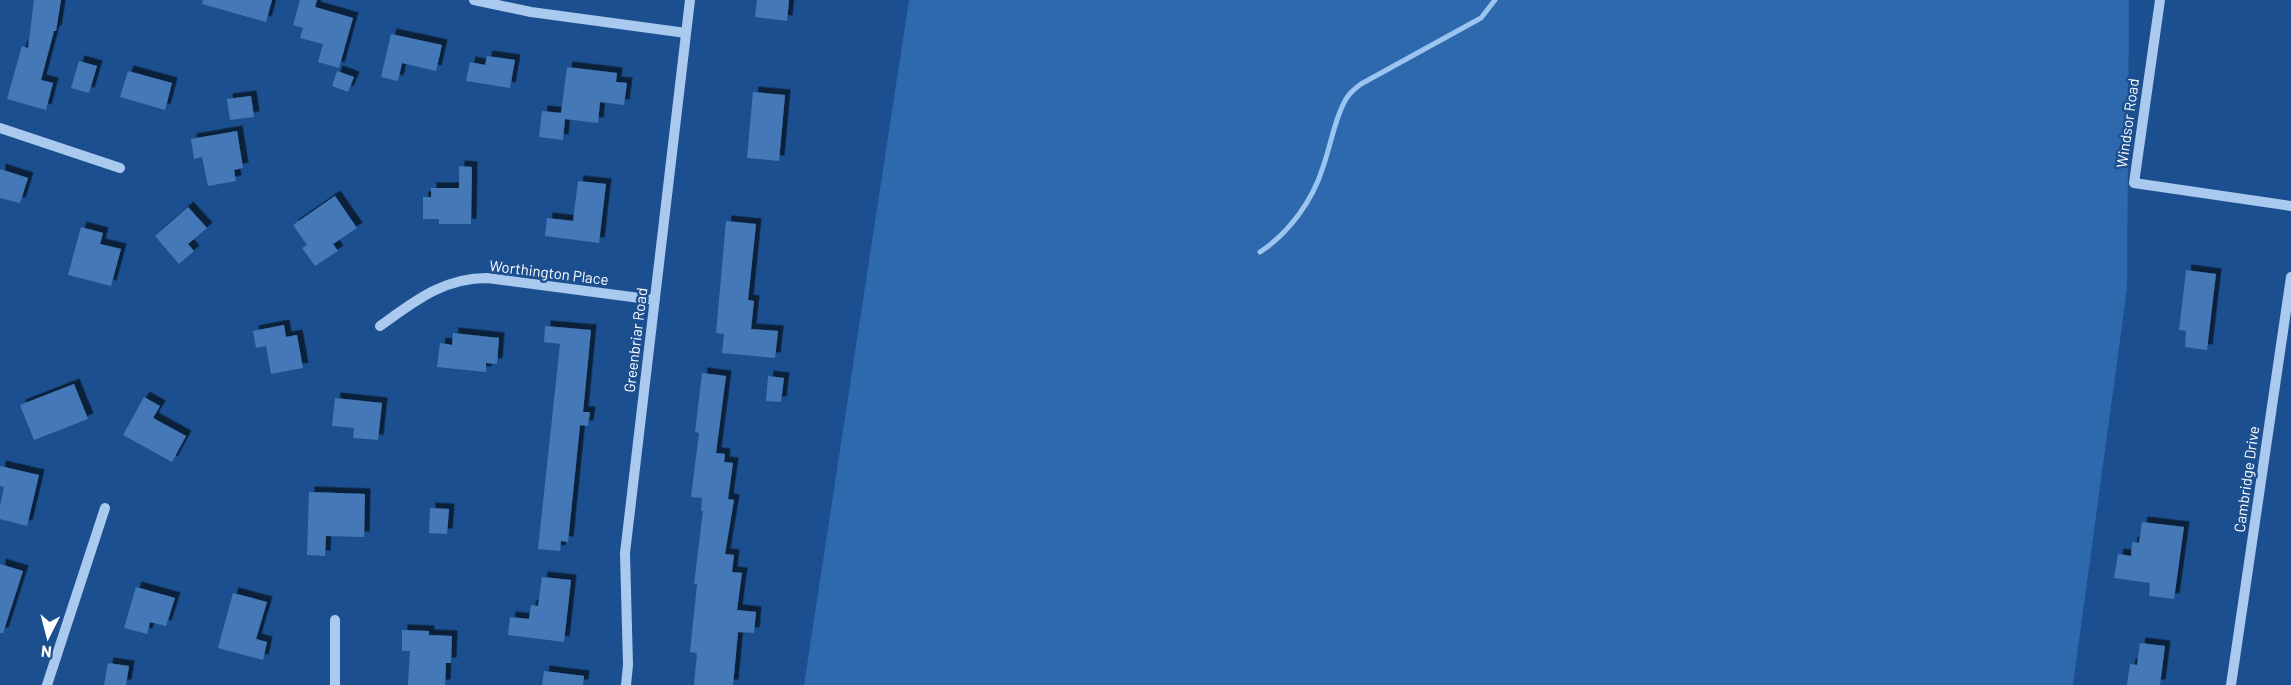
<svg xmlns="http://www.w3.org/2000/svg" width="2291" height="685" font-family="Barlow,sans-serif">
<defs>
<filter id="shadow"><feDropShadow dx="5.5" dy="-5.5" stdDeviation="0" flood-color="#0009"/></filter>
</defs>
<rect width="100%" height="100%" fill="#1b4f8f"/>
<path fill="#2e69ad" d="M 909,0 L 2129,0 L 2127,289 L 2073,685 L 804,685 Z"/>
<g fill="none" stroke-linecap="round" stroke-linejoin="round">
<path stroke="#9cc4f0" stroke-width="5" d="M 1260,252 C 1289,233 1313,200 1323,167 C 1330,148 1336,113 1348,96 C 1351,92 1357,87 1361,84 L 1481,18 L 1495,0"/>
</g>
<path fill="#4478b7" filter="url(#shadow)" d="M 34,0 L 61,0 L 56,31 L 54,31 L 41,80 L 53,83 L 46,110 L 7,99 L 22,46 L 28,48 Z
M 203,0 L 272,0 L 266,22 L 202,4 Z
M 300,0 L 317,0 L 315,7 L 353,18 L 339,68 L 318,62 L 323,44 L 300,38 L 303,28 L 293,25 Z
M 757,0 L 789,0 L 787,21 L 755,17 Z
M 391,34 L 442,45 L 436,71 L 402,63 L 398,81 L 381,77 Z
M 487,56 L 515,60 L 510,88 L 466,81 L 470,62 L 485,65 Z
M 79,61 L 97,66 L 89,93 L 71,88 Z
M 567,67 L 617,73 L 616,82 L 627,83 L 624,105 L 600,102 L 598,123 L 565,119 L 563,140 L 539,137 L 542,111 L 561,113 Z
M 128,71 L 172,83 L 165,110 L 120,97 Z
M 337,71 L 354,77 L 348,92 L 332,86 Z
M 753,92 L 785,95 L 779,161 L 747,158 Z
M 251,96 L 254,117 L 230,120 L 227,99 Z
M 237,131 L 243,168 L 234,170 L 236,181 L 208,186 L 202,157 L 194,159 L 191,139 Z
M 459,166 L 472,167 L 471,224 L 439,224 L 439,219 L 423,219 L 423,197 L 431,197 L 431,188 L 459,188 Z
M 0,169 L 28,178 L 20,203 L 0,198 Z
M 578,181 L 606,184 L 599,243 L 545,236 L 547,218 L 573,221 Z
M 335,196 L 357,228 L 333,244 L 338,251 L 315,266 L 302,248 L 307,245 L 293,225 Z
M 188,207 L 207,228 L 188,244 L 194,251 L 179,264 L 155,236 Z
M 726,221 L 756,224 L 748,300 L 754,301 L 751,329 L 778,331 L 775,358 L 722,353 L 724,334 L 716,333 Z
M 81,227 L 103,233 L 100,244 L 121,249 L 111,286 L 68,275 Z
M 2186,270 L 2216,274 L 2207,350 L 2185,347 L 2186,331 L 2179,330 Z
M 284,325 L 286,337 L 297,335 L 303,368 L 271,374 L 266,346 L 256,348 L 253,331 Z
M 545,326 L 591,330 L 583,412 L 590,412 L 588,426 L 580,425 L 568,542 L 561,541 L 560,551 L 538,549 L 560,344 L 544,342 Z
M 453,333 L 499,338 L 497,364 L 486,363 L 486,372 L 437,367 L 440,343 L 452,345 Z
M 702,373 L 726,376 L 716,453 L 725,454 L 724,462 L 733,463 L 728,499 L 734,500 L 725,554 L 734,555 L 732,572 L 742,573 L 737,610 L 756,612 L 754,633 L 738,632 L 733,685 L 694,685 L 697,653 L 690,652 L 697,584 L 694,584 L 703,511 L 701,511 L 702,498 L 691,497 L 699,433 L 695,432 Z
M 768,376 L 784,378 L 781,402 L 766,401 Z
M 74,384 L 88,419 L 34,440 L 20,405 Z
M 144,397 L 160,406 L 153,418 L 186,436 L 172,462 L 123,435 Z
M 335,398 L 382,403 L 378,440 L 353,438 L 354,428 L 332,426 Z
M 0,466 L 39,475 L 27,526 L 0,519 L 0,506 L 4,487 L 0,486 Z
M 309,492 L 365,494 L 364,537 L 326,536 L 325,556 L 307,555 Z
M 430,508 L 449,509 L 447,534 L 429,533 Z
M 2142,522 L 2184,527 L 2174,599 L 2149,596 L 2150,583 L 2114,578 L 2118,554 L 2131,556 L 2132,542 L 2139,543 Z
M 0,564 L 23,571 L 3,633 L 0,633 Z
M 542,577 L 571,580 L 564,642 L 508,635 L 510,617 L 529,619 L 531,605 L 538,606 Z
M 136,587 L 175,598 L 166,626 L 150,622 L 147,634 L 124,628 Z
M 233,593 L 267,602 L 256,639 L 267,642 L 263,660 L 218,648 Z
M 402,630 L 429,631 L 429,635 L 452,636 L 451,663 L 446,663 L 445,685 L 408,685 L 410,651 L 402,651 Z
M 2140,643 L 2165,646 L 2160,685 L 2127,685 L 2130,664 L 2137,665 Z
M 108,663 L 129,666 L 126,685 L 104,685 Z
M 544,671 L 584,676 L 583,685 L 542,685 Z"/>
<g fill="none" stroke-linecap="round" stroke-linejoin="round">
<path stroke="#a9c9ee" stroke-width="10" d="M 474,0 L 531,12 L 686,33
M 2160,0 L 2134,183 L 2291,206
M 0,128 L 120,168
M 380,326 C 415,301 443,278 487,278 L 655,300
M 47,685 L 105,508
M 335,685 L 335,620
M 626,685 L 628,665 L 625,553 L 690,0
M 2231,685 L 2291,277"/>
</g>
<g text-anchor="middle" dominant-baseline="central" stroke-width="5" stroke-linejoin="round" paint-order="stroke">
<g font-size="15" fill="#fff" stroke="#1b4f8f">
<text transform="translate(2127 123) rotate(-82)">Windsor Road</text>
<text transform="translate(549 272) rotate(7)">Worthington Place</text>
<text transform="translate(635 340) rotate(-83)">Greenbriar Road</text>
<text transform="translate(2246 479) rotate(-82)">Cambridge Drive</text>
</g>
</g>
<g transform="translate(48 637) rotate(186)" stroke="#1b4f8f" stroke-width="4.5" paint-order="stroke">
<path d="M0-4.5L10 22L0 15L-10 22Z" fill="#ffffff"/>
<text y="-9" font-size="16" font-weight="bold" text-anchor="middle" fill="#ffffff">N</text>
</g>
</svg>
